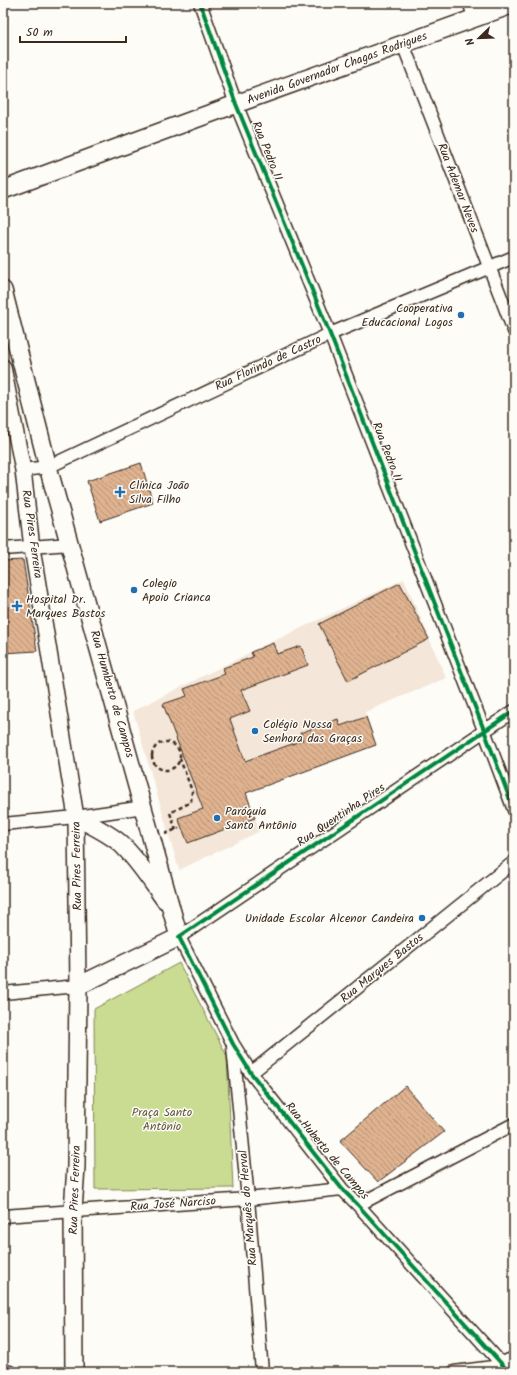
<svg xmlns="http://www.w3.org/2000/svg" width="517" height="1375" font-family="Kalam,sans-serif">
<defs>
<pattern id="building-back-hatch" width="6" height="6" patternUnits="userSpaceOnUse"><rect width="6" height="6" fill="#dfb390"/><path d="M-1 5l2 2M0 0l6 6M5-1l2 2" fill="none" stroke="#b69275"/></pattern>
</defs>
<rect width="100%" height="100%" fill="#fdfcf7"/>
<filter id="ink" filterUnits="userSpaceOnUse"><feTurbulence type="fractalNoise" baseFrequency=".025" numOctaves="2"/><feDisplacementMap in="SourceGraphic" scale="8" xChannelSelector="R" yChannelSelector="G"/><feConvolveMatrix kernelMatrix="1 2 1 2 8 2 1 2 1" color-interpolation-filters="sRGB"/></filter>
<g filter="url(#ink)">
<path fill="#f4e6d8" d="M 404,579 L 446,678 L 365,712 L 376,745 L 246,793 L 260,831 L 179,870 L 133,711 L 251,652 Z"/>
<path fill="#cadc91" stroke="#828358" d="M 179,963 L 227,1056 L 233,1188 L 95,1189 L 94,1009 Z"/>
<path fill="url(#building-back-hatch)" stroke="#3b2a1e" d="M 141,463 L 153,503 L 100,521 L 87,481 Z
M 23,560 L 37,651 L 3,653 L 3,561 Z
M 400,583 L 429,639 L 348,681 L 319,624 Z
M 273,643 L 277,654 L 301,646 L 308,665 L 241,690 L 250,711 L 230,719 L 245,761 L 303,740 L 300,733 L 338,719 L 340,726 L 366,717 L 376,745 L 246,793 L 255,818 L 188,843 L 178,818 L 203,809 L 163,704 L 187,696 L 184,689 L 225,674 L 223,668 L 253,657 L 251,652 Z
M 405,1086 L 444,1132 L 378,1182 L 340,1141 Z"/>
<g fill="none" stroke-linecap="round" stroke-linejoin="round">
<g stroke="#3b2a1e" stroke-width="15">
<path id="minor" d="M 200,3 L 236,104 L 330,334 L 484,730 L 514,810
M 403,44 L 514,331
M 23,470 L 48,467 L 330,334 L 514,257
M 3,549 L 70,544
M 3,824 L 76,817 L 144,807
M 3,993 L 78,986
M 233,1047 L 248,1199 L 262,1372
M 251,1073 L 514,862
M 358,1205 L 514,1124
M 3,1216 L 248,1199 L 342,1189
M 3,1371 L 10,1372
M 454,1372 L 493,1367 L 514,1358
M 509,1372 L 358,1205 L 342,1189 L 251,1073 L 233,1044 L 179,937 L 514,711"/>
</g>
<g stroke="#3b2a1e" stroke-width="18">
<path id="tertiary" d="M 471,3 L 476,18
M 3,367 L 23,470 L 32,548 L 76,817 L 78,986"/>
</g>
<g stroke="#3b2a1e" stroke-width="20">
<path id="secondary" d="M 3,190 L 236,104 L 514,4
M 3,290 L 48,467 L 179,937 L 78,986 L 76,1166 L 73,1211 L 74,1372
M 76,817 C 91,825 109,833 121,844 C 138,860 151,881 165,900"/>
</g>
<path stroke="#3b2a1e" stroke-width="2.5" stroke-dasharray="4 3" stroke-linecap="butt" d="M152 756a14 14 0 1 1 28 0a14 14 0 1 1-28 0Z
M 176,830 L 170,813 L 191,802 L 192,791 L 180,759
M 165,834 L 179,828"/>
<use href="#minor" stroke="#fdfcf7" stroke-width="12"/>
<use href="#tertiary" stroke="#fdfcf7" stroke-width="15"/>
<use href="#secondary" stroke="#fdfcf7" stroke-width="17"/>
<g stroke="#fdfcf7" stroke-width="6">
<path id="cycleway" d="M 200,3 L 236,104 L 330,334 L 484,730 L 514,810
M 509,1372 L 358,1205 L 342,1189 L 251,1073 L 233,1044 L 179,937 L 514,711"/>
</g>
<use href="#cycleway" stroke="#00873e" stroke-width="4"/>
</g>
</g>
<g fill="#1f6fb2" stroke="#fdfcf7" stroke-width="1.5">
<circle cx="461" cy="315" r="4"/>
<path d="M118 486h4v4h4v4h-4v4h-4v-4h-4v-4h4z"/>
<circle cx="134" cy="590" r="4"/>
<path d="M15 600h4v4h4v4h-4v4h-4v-4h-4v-4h4z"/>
<circle cx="255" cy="731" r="4"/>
<circle cx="217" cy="818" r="4"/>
<circle cx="422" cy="918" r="4"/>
</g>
<g text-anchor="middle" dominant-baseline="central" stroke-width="3" stroke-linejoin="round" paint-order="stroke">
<g font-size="12" fill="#3b2a1e" stroke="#fdfcf7">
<text transform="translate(337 68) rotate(-20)">Avenida Governador Chagas Rodrigues</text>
<text transform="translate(267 151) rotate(68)">Rua Pedro II</text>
<text transform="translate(458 188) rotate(69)">Rua Ademar Neves</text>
<text transform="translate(268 363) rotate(-25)">Rua Florindo de Castro</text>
<text transform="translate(387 452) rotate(69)">Rua Pedro II</text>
<text transform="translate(32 534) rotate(82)">Rua Pires Ferreira</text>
<text transform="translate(112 694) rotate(74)">Rua Humberto de Campos</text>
<text transform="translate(341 815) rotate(-34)">Rua Quentinha Pires</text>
<text transform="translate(77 866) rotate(-91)">Rua Pires Ferreira</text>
<text transform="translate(382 968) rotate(-39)">Rua Marques Bastos</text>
<text transform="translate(327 1151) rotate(50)">Rua Huberto de Campos</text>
<text transform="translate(75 1190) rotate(-88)">Rua Pires Ferreira</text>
<text transform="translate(173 1204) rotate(-4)">Rua José Narciso</text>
<text transform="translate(248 1208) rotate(-95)">Rua Marquês do Herval</text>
</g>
<g font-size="12" fill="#3b2a1e" stroke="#fdfcf7" text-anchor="start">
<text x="453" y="308" text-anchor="end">Cooperativa<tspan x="453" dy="14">Educacional Logos</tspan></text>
<text x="129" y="485">Clínica João<tspan x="129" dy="14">Silva Filho</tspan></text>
<text x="142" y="583">Colegio<tspan x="142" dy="14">Apoio Crianca</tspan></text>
<text x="26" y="599">Hospital Dr.<tspan x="26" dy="14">Marques Bastos</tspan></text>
<text x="263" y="724">Colégio Nossa<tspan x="263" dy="14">Senhora das Graças</tspan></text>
<text x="225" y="811">Paróquia<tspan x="225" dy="14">Santo Antônio</tspan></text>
<text x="414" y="918" text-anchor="end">Unidade Escolar Alcenor Candeira</text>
</g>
<g font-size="12" fill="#5f563b" stroke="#fdfcf7">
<text x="162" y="1112">Praça Santo<tspan x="162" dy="14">Antônio</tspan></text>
</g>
</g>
<rect width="517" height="1375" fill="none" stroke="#fdfcf7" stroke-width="16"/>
<rect x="8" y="8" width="501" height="1359" fill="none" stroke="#3b2a1e" stroke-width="1.5" filter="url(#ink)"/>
<g transform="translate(479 38) rotate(247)" stroke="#fdfcf7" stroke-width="3" paint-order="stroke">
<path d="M0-3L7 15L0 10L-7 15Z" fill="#3b2a1e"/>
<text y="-6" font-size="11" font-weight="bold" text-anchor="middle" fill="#3b2a1e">N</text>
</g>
<path d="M20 36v6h106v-6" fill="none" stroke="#3b2a1e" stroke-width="2"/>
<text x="26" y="36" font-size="12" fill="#3b2a1e" stroke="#fdfcf7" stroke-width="3" paint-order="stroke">50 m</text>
</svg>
